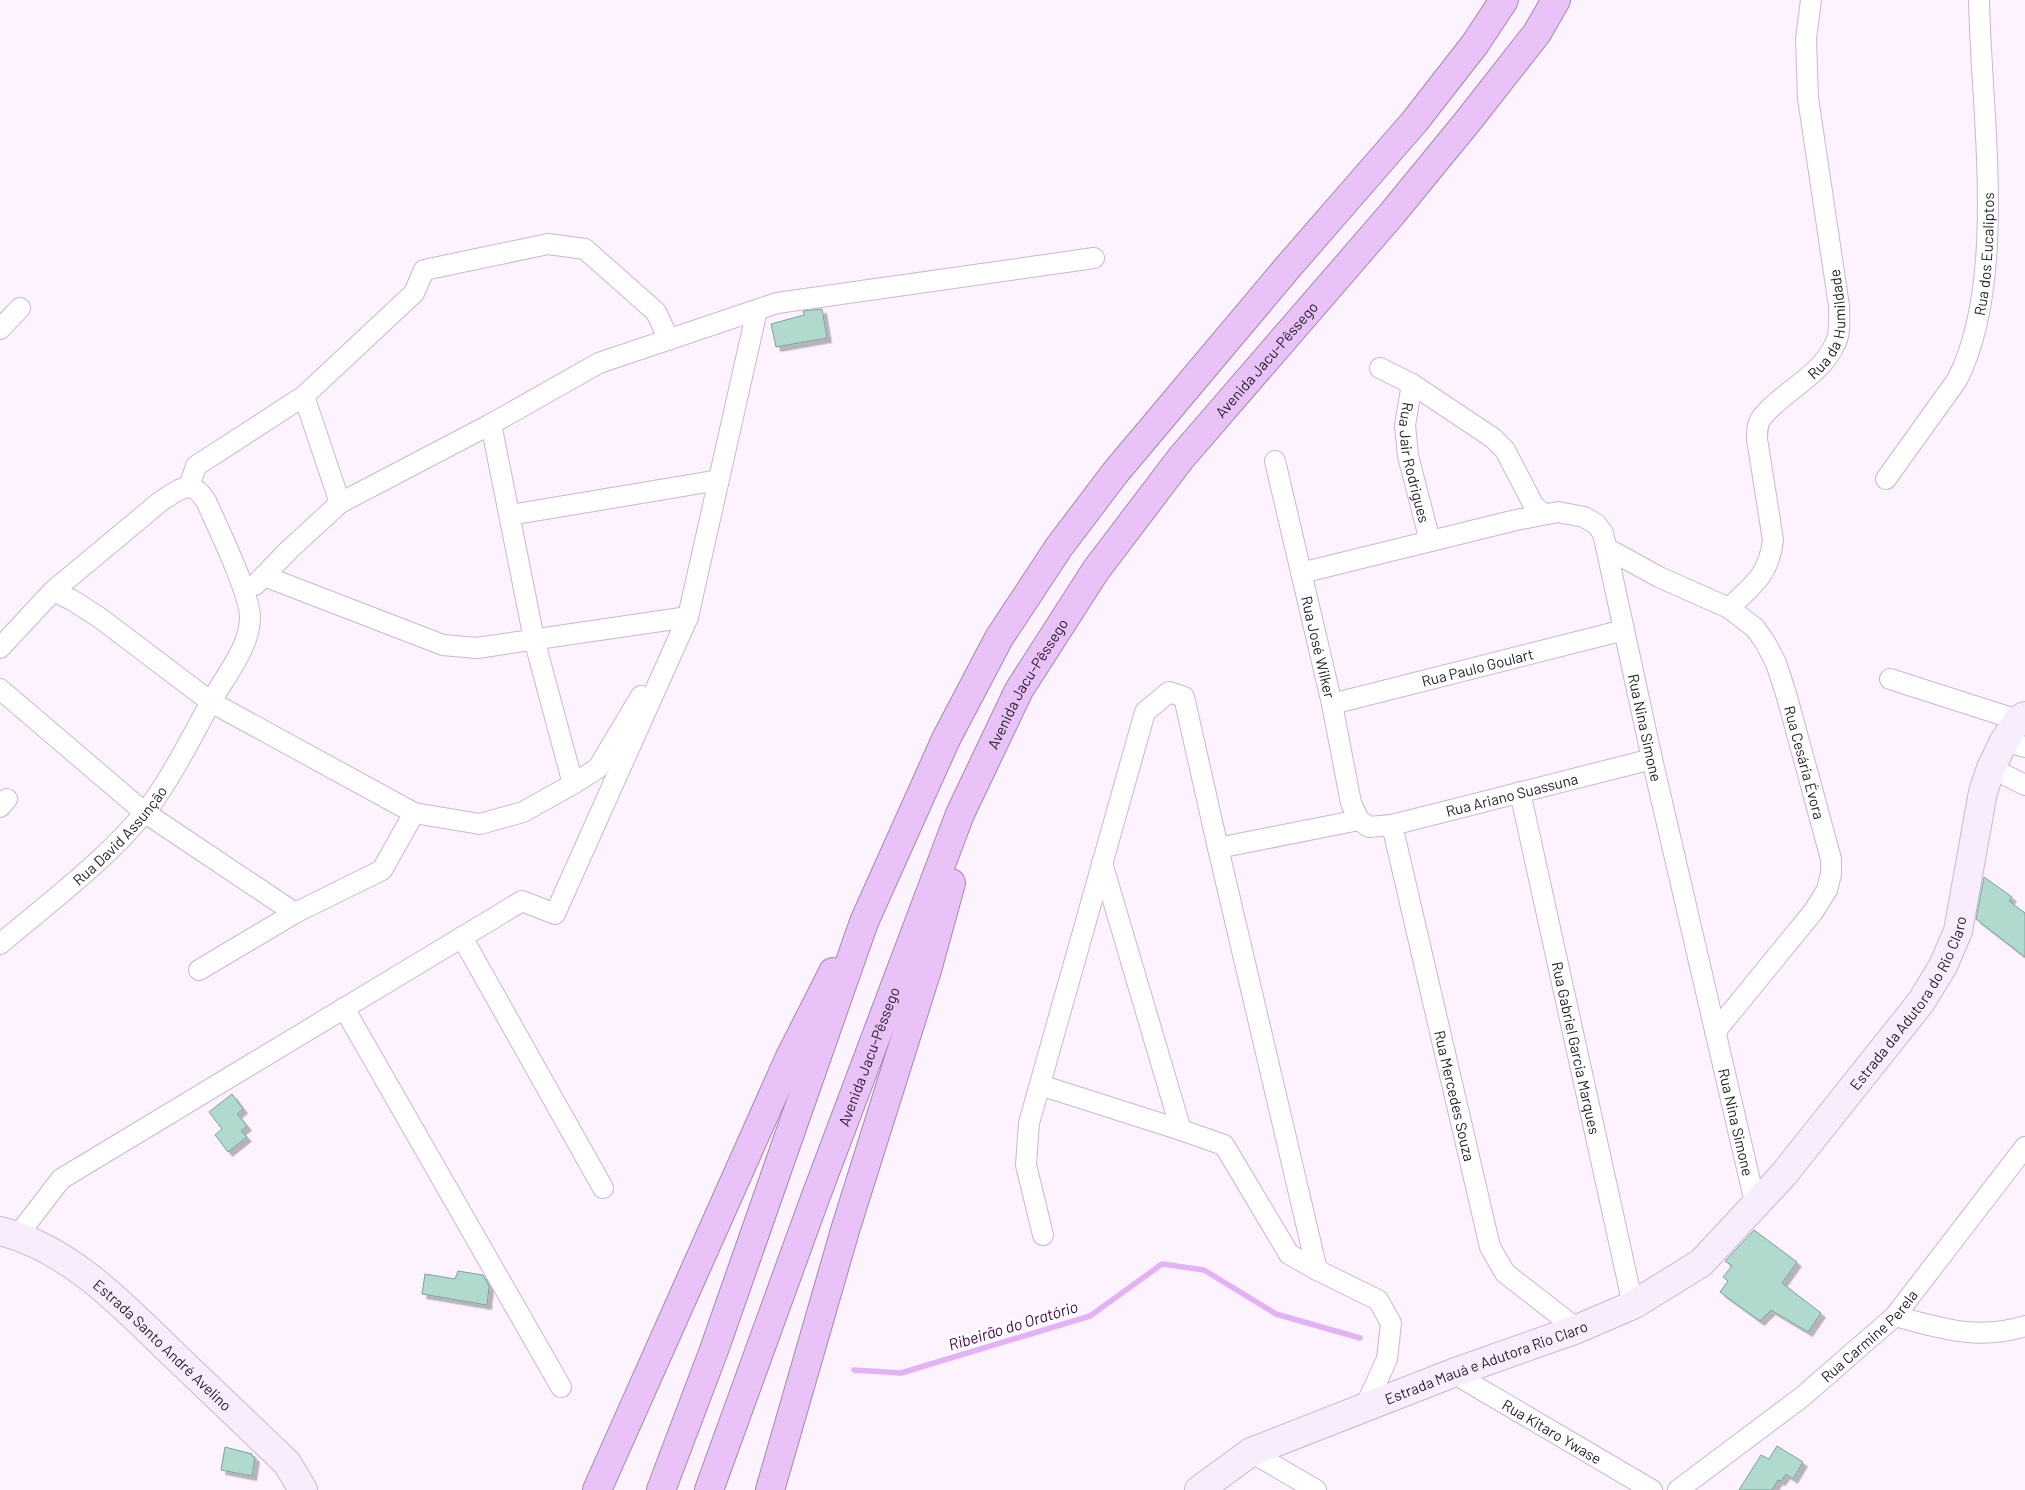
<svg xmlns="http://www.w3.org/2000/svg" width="2025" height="1490" font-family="Barlow,sans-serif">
<defs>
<filter id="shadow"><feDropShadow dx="4.5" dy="4.5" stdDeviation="0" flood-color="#0004"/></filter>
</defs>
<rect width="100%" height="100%" fill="#fcf3ff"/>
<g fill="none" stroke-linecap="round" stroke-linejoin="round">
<path stroke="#e3b1f6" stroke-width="5.5" d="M 854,1370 L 901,1373 L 1090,1316 L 1162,1264 L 1204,1270 L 1276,1314 L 1360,1338"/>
</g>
<path fill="#b1dacf" stroke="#7ba298" filter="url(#shadow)" d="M 822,309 L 827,338 L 776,347 L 771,324 L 804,315 L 803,311 Z
M 1984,877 L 2012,897 L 2009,901 L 2025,913 L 2025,957 L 1976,919 Z
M 232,1094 L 243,1109 L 237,1114 L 247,1126 L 241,1131 L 247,1137 L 228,1152 L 215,1135 L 222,1129 L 209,1112 Z
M 1754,1230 L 1797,1262 L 1782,1283 L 1821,1313 L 1808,1332 L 1771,1310 L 1760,1321 L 1720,1292 L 1728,1281 L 1723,1277 L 1732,1266 L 1725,1261 Z
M 458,1271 L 483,1275 L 489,1286 L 487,1305 L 422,1294 L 425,1274 L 455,1279 Z
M 1777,1446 L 1803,1462 L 1793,1479 L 1786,1474 L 1781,1481 L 1778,1480 L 1772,1490 L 1739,1490 L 1761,1455 L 1769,1459 Z
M 225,1447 L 252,1454 L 252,1456 L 255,1457 L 252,1476 L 221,1470 Z"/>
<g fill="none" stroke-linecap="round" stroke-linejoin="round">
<g stroke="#cbb6d3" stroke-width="22">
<g id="street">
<path d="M 0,329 L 20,308"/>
<path d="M 1380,368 L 1412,384 L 1493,438 L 1505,450 L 1534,506 L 1544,514"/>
<path id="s1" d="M 1412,384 L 1405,425 L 1408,456 L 1430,541"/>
<path d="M 304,396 L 414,293 L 424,270 L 548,244 L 585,249 L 656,312 L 669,340"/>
<path id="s2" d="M 1275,461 L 1332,704 L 1351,803 L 1359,820 L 1369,827 L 1392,825 L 1652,759"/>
<path id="s3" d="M 1886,479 L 1957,380 C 2008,281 1981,111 1979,0"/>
<path d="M 189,487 L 196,466 L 304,396 L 340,503"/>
<path d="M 510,515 L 719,480"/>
<path id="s4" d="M 1608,549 L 1659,577 L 1729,608 L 1755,628 L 1765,642 L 1776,663 L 1787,697 L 1831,859 L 1831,874 L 1827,890 L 1813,912 L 1715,1032"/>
<path id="s5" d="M 1301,573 L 1516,520 L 1558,512 L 1584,517 L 1596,524 L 1603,533 L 1652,759 L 1756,1207"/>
<path d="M 264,576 L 443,645 L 477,648 L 688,617"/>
<path d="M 255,585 L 290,549 L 340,503 L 491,424"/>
<path id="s6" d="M 1729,608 C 1753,585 1769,575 1773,540 L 1757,439 C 1757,431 1757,424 1762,417 C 1784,390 1820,377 1835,344 C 1841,333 1839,319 1839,306 L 1808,98 L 1806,39 L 1811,0"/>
<path d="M 682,629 L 688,617 L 757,310"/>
<path d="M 0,648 L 53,591"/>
<path d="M 1890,679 L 2018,720"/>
<path d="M 0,689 L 144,812 L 295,913"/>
<path id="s7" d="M 1332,704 L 1624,630"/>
<path d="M 2004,741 L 2025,747"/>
<path d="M 1991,768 L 2025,785"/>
<path d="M 573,784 L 598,768 L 641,696"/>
<path id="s8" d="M 1520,792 L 1633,1305"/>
<path d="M 0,807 L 7,799"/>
<path id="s9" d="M 1392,825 L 1490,1247 L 1505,1273 L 1577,1329"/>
<path d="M 462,937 L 603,1188"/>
<path id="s10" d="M 0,944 C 50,902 113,855 152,803 C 177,769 194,731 215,695 C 229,671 250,645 250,617 C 249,591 218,528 206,501 C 191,478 180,489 161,501 L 53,591 L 72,600 L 100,618 L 211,702 L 414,813"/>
<path d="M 199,970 L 295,913 L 382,870 L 414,813 L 480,824 L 523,812 L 573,784 L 534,639 L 491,424 L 599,363 L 777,303 L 1094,258"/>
<path d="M 344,1008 L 561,1387"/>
<path d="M 1040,1085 L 1181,1130 L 1102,863"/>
<path d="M 1181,1130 L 1224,1145 L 1289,1254 L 1317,1270 L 1218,848"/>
<path d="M 18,1235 L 61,1179 L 522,901 L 555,914 L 688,617"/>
<path d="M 1043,1235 L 1026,1165 L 1029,1123 L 1145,712 L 1169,692 L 1184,697 L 1218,848 L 1359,820"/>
<path d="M 1317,1270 L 1378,1300 L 1391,1323 L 1387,1359 L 1365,1407"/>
<path d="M 1895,1316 C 1941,1328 1977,1341 2025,1326"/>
<path id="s11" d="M 1453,1373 L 1652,1490"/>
<path d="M 1251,1452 L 1316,1490"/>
<path id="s12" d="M 1678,1490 L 1802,1397 L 1895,1316 L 2025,1147"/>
</g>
</g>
<g stroke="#cbb6d3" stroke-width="30">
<g id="secondary">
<path id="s13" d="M 0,1231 C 71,1249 123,1306 174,1355 C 212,1391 249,1427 287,1463 L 303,1490"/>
<path id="s14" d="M 1199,1490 L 1251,1452 L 1453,1373 L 1577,1329 L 1633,1305 L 1701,1263 L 1784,1174 L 1921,1002 L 1943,966 L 1958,931 L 1983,792 L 1991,768 L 2004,741 L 2018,720 L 2025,716"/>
</g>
</g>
<g stroke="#a388ae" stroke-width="30">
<g id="highway">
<path d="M 597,1490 L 789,1059 L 833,972"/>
<path d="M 661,1490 L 714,1350 L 864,922 L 946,739 L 999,638 L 1059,547 L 1115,473 L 1288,267 L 1415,121 L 1475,44 L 1504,0"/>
<path id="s15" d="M 709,1490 L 814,1201 L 960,814 L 1019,690 L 1096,570 L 1181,458 L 1391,215 L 1468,121 L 1537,33 L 1556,0"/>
<path d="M 770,1490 L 846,1227 L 927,970 L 951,883"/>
</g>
</g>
<use href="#street" stroke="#fff" stroke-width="20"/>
<use href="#secondary" stroke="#f8edfd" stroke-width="28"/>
<use href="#highway" stroke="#e9c2f8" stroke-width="28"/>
</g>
<g text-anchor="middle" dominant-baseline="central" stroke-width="5" stroke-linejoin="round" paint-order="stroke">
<g font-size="15" fill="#221b25" stroke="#fff">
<text stroke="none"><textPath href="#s3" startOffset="252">Rua dos Eucaliptos</textPath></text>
<text stroke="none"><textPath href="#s6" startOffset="330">Rua da Humildade</textPath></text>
<text stroke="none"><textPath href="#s15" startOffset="1272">Avenida Jacu-Pêssego</textPath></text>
<text stroke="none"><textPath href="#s1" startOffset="80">Rua Jair Rodrigues</textPath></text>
<text stroke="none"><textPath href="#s2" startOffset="191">Rua José Wilker</textPath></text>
<text stroke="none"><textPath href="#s7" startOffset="150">Rua Paulo Goulart</textPath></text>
<text stroke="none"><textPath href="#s15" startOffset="868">Avenida Jacu-Pêssego</textPath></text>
<text stroke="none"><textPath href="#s5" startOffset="515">Rua Nina Simone</textPath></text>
<text stroke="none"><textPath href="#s4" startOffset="312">Rua Cesária Évora</textPath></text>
<text stroke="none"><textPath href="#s2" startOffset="528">Rua Ariano Suassuna</textPath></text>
<text stroke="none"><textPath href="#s10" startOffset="162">Rua David Assunção</textPath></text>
<text stroke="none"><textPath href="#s14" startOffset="888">Estrada da Adutora do Rio Claro</textPath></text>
<text stroke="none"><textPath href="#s8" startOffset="262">Rua Gabriel Garcia Marques</textPath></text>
<text stroke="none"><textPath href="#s15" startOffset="462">Avenida Jacu-Pêssego</textPath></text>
<text stroke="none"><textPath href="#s9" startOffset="278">Rua Mercedes Souza</textPath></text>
<text stroke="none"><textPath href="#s5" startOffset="920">Rua Nina Simone</textPath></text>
<text stroke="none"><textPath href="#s12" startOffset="246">Rua Carmine Perela</textPath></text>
<text stroke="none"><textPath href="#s13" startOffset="201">Estrada Santo André Avelino</textPath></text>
<text stroke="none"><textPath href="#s14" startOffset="316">Estrada Mauá e Adutora Rio Claro</textPath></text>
<text stroke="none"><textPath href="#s11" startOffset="115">Rua Kitaro Ywase</textPath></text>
</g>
<g font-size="16" font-style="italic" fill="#440257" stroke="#fff">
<text transform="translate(1013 1325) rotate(-17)">Ribeirão do Oratório</text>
</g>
</g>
</svg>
